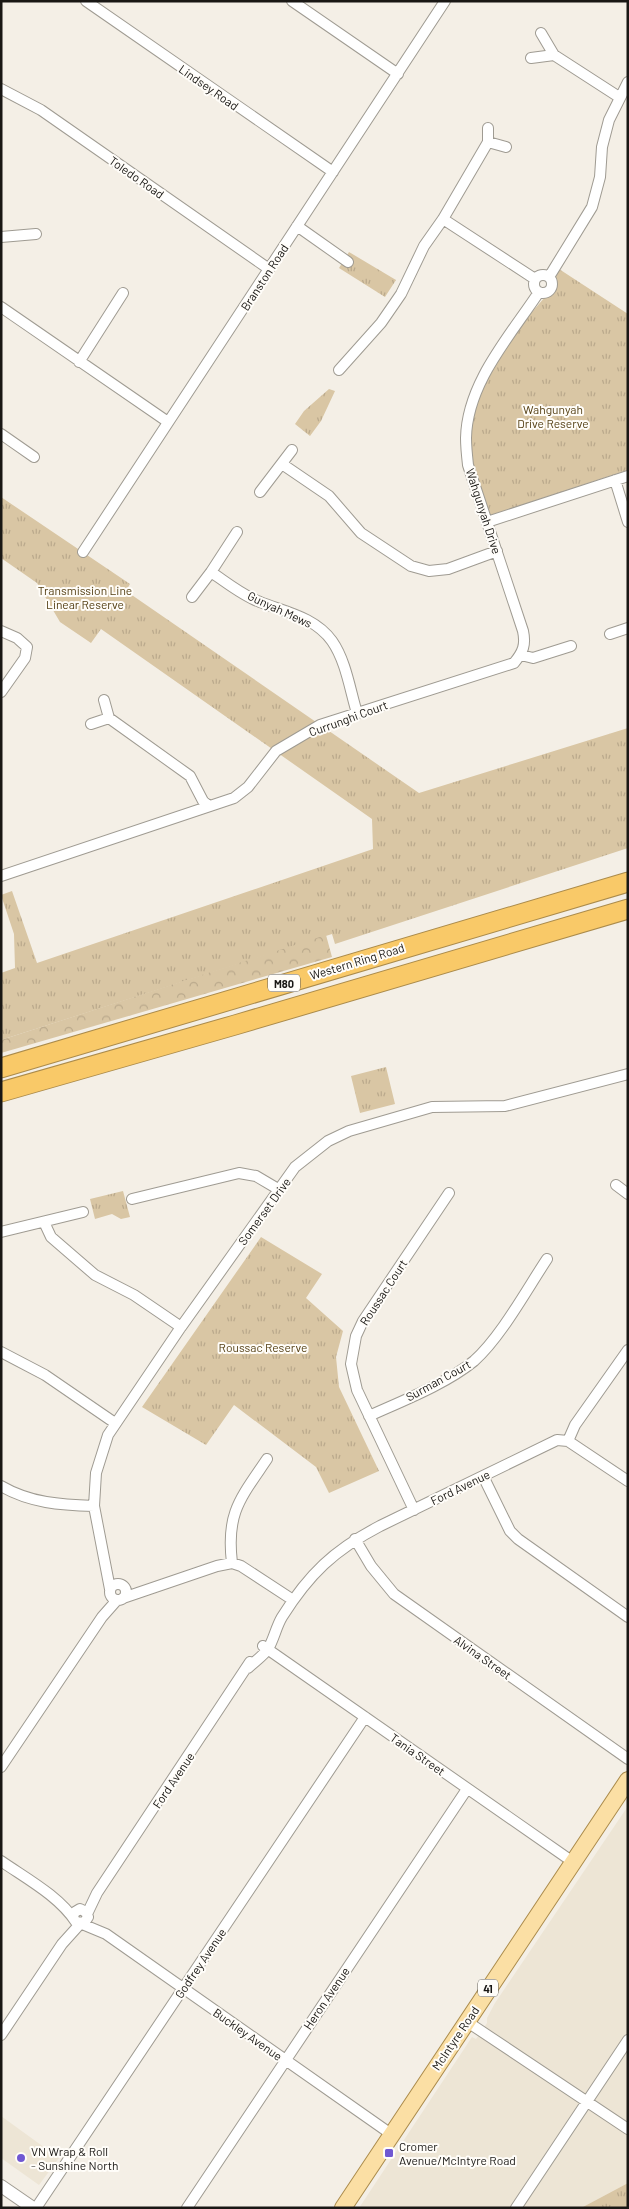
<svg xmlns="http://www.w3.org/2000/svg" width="629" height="2209" font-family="Barlow,sans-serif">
<defs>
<pattern id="grass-tufts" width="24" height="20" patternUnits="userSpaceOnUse" patternTransform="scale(1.25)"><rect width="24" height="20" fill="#d9c6a4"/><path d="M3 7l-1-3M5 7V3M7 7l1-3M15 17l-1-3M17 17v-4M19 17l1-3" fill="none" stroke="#baa98c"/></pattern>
<pattern id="forest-crowns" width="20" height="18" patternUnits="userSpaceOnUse" patternTransform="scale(1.25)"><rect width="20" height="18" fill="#d9c6a4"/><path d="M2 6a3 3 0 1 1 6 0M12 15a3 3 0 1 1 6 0" fill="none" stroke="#baa98c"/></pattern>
</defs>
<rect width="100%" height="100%" fill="#f4efe6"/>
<path fill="#ede5d5" d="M 628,1806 L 628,2183 L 581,2208 L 359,2208 L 472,2037 L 476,2039 L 487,2023 L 487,2018 L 495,2003 Z
M 1,2116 L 59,2158 L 39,2185 L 1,2158 Z"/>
<path fill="url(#grass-tufts)" d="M 349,252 L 396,280 L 385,297 L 339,268 Z
M 559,269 L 628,314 L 628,470 L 488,516 C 483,498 472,477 471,458 C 470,444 469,425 473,412 C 485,370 525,316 556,286 L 556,277 Z
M 329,389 L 335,391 L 321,421 L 310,436 L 295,424 L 304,411 Z
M 1,497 L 130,584 L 126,591 L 419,793 L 628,728 L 628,848 L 335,944 L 332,934 L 1,1040 L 1,973 L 15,968 L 14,934 L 1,895 L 12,891 L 37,963 L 373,849 L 372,819 L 101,629 L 91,643 L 60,622 L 37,583 L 1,558 Z
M 386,1067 L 395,1104 L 360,1113 L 351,1076 Z
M 123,1191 L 130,1217 L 121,1219 L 112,1214 L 95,1219 L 90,1199 Z
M 261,1237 L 322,1274 L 306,1298 L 343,1331 L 336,1357 L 339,1387 L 379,1471 L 329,1493 L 316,1467 L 234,1405 L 206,1445 L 142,1407 Z
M 628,2183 L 628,2206 L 625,2208 L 581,2208 Z"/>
<path fill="url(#forest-crowns)" d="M 326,935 L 332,957 L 1,1053 L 1,1040 Z"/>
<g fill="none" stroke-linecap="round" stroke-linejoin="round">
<g stroke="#9f9b92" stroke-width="12">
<path id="minor" d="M 86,1 L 333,172
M 292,1 L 398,74
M 554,55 L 619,97
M 531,58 L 554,55 L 541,33
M 1,89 L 41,110 L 269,269
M 488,128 L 488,142 L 506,147
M 443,219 L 535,279
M 297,226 L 348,262
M 1,237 L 36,234
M534 284a9 9 0 1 1 18 0a9 9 0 1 1-18 0Z
M 549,277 L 592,207 L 600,177 L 602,147 L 609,120 L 628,82
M 1,307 L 168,422
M 79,362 L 123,293
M 339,370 L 381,323 L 401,294 L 424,246 L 443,219 L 488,142
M 1,434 L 34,457
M 282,464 L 329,496 L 361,533 L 411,566 L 429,571 L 448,569 L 497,551
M 615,480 L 628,522
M 260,492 L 292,450
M 487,522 L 628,476
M 83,552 L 445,1
M 211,572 C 226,582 243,596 260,602 C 285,612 315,617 332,641 C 346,661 350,690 357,713
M 192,597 L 211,572 L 237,532
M 1,631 L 17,638 L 27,647 L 25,658 L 1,692
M 610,634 L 628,628
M 521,655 L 533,658 L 571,646
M 109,718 L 190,776 L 203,801 L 209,806
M 91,724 L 109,718 L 104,700
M 1,876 L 234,798 L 248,787 L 276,751 L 320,725 L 514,663 C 523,652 526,645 523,631 L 468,465 C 467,456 466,447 466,438 C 467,383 510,336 539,292
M 616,1185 L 628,1194
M 132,1199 L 239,1173 L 256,1176 L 278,1189
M 44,1222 L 51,1237 L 95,1275 L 134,1295 L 181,1327
M 1,1232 L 83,1212
M 1,1352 L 45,1375 L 115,1423
M 369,1416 C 402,1401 446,1384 474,1361 C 501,1337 527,1289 547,1259
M 568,1441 L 628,1481
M 483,1476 L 510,1531 L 518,1539 L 628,1617
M 1,1486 C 30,1503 61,1505 94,1506
M 414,1510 L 357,1390 L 351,1364 L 356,1336 L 363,1321 L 449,1193
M 355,1539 L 371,1566 L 394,1594 L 628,1759
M 232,1563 C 226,1513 240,1499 267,1459
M110 1592a8 8 0 1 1 16 0a8 8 0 1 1-16 0Z
M 110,1589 L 94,1506 L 96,1473 L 108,1435 L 181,1327 L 295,1167 L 328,1141 L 349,1131 L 432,1107 L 505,1106 L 628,1074
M 123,1598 L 217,1566 L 232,1563 L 241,1566 L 293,1600
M 263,1646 L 573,1862
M 248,1668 C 254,1662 263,1656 268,1649 C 274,1639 276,1627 282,1617 C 309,1574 334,1550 380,1526 L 557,1440 L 568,1441 L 575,1425 L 628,1350
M 1,1767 L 102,1617 L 117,1600
M 1,1861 C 27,1879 59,1896 76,1922 L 84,1923 L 88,1917 L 86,1912 L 80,1909 L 75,1912 L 73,1916
M 87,1914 L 97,1893 L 250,1662
M 82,1924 L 106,1934 L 391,2134
M 466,2021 L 628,2129
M 1,2035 L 62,1944 L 80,1924
M 36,2208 L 365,1717
M 187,2208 L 467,1789
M 516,2208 L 628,2040"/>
</g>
<g stroke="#9f9b92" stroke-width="14">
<path id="tertiary" d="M 1,2186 L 33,2208"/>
</g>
<g stroke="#ab8b4b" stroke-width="18">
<path id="primary" d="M 343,2208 L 628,1780"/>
</g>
<g stroke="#ab8b4b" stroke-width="21">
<path id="motorway" d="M 1,1068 L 628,882
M 1,1092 L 235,1025 L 628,909"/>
</g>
<use href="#minor" stroke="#fff" stroke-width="10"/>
<use href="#tertiary" stroke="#fff" stroke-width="12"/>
<use href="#primary" stroke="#fbdfa4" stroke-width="16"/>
<use href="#motorway" stroke="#f9c968" stroke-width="19"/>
</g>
<g fill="#7058d2" stroke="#fffdf9" stroke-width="2">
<rect x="384" y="2148" width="10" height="10" rx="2.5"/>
<circle cx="21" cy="2158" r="5"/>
</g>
<g text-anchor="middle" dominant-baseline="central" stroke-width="4" stroke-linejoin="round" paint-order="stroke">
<g fill="#fffdf9" stroke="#5e5c59" stroke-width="1">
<rect x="268" y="974.5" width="32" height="17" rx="4"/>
<rect x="478" y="1979.5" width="20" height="17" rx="4"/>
</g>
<g font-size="11" font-weight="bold" fill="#191714">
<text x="284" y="983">M80</text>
<text x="488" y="1988">41</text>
</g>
<g font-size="12" fill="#191714" stroke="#fffdf9">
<text transform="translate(209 87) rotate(35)">Lindsey Road</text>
<text transform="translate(137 177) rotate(35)">Toledo Road</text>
<text transform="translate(264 277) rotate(-57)">Branston Road</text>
<text transform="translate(484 511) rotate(72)">Wahgunyah Drive</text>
<text transform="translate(280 609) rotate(25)">Gunyah Mews</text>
<text transform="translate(348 718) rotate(-20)">Currunghi Court</text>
<text transform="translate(357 961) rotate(-17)">Western Ring Road</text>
<text transform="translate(264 1211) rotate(-54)">Somerset Drive</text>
<text transform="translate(383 1292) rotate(-57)">Roussac Court</text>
<text transform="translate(438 1380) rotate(-29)">Surman Court</text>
<text transform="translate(460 1487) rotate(-26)">Ford Avenue</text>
<text transform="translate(483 1657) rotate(35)">Alvina Street</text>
<text transform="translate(418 1754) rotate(35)">Tania Street</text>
<text transform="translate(173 1780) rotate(-56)">Ford Avenue</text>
<text transform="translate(200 1963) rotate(-56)">Godfrey Avenue</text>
<text transform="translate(326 1998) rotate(-56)">Heron Avenue</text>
<text transform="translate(248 2034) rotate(35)">Buckley Avenue</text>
<text transform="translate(455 2038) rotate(-56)">McIntyre Road</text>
</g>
<g font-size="12" fill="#554015" stroke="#fffdf9">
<text x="553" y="409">Wahgunyah<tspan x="553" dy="14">Drive Reserve</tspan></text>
<text x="85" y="590">Transmission Line<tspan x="85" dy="14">Linear Reserve</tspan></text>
<text x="263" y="1347">Roussac Reserve</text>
</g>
<g font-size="12" fill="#191714" stroke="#fffdf9" text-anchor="start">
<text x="399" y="2146">Cromer<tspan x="399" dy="14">Avenue/McIntyre Road</tspan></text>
<text x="31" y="2151">VN Wrap &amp; Roll<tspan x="31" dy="14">- Sunshine North</tspan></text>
</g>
</g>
<rect width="629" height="2209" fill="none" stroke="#191714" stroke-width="5"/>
</svg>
